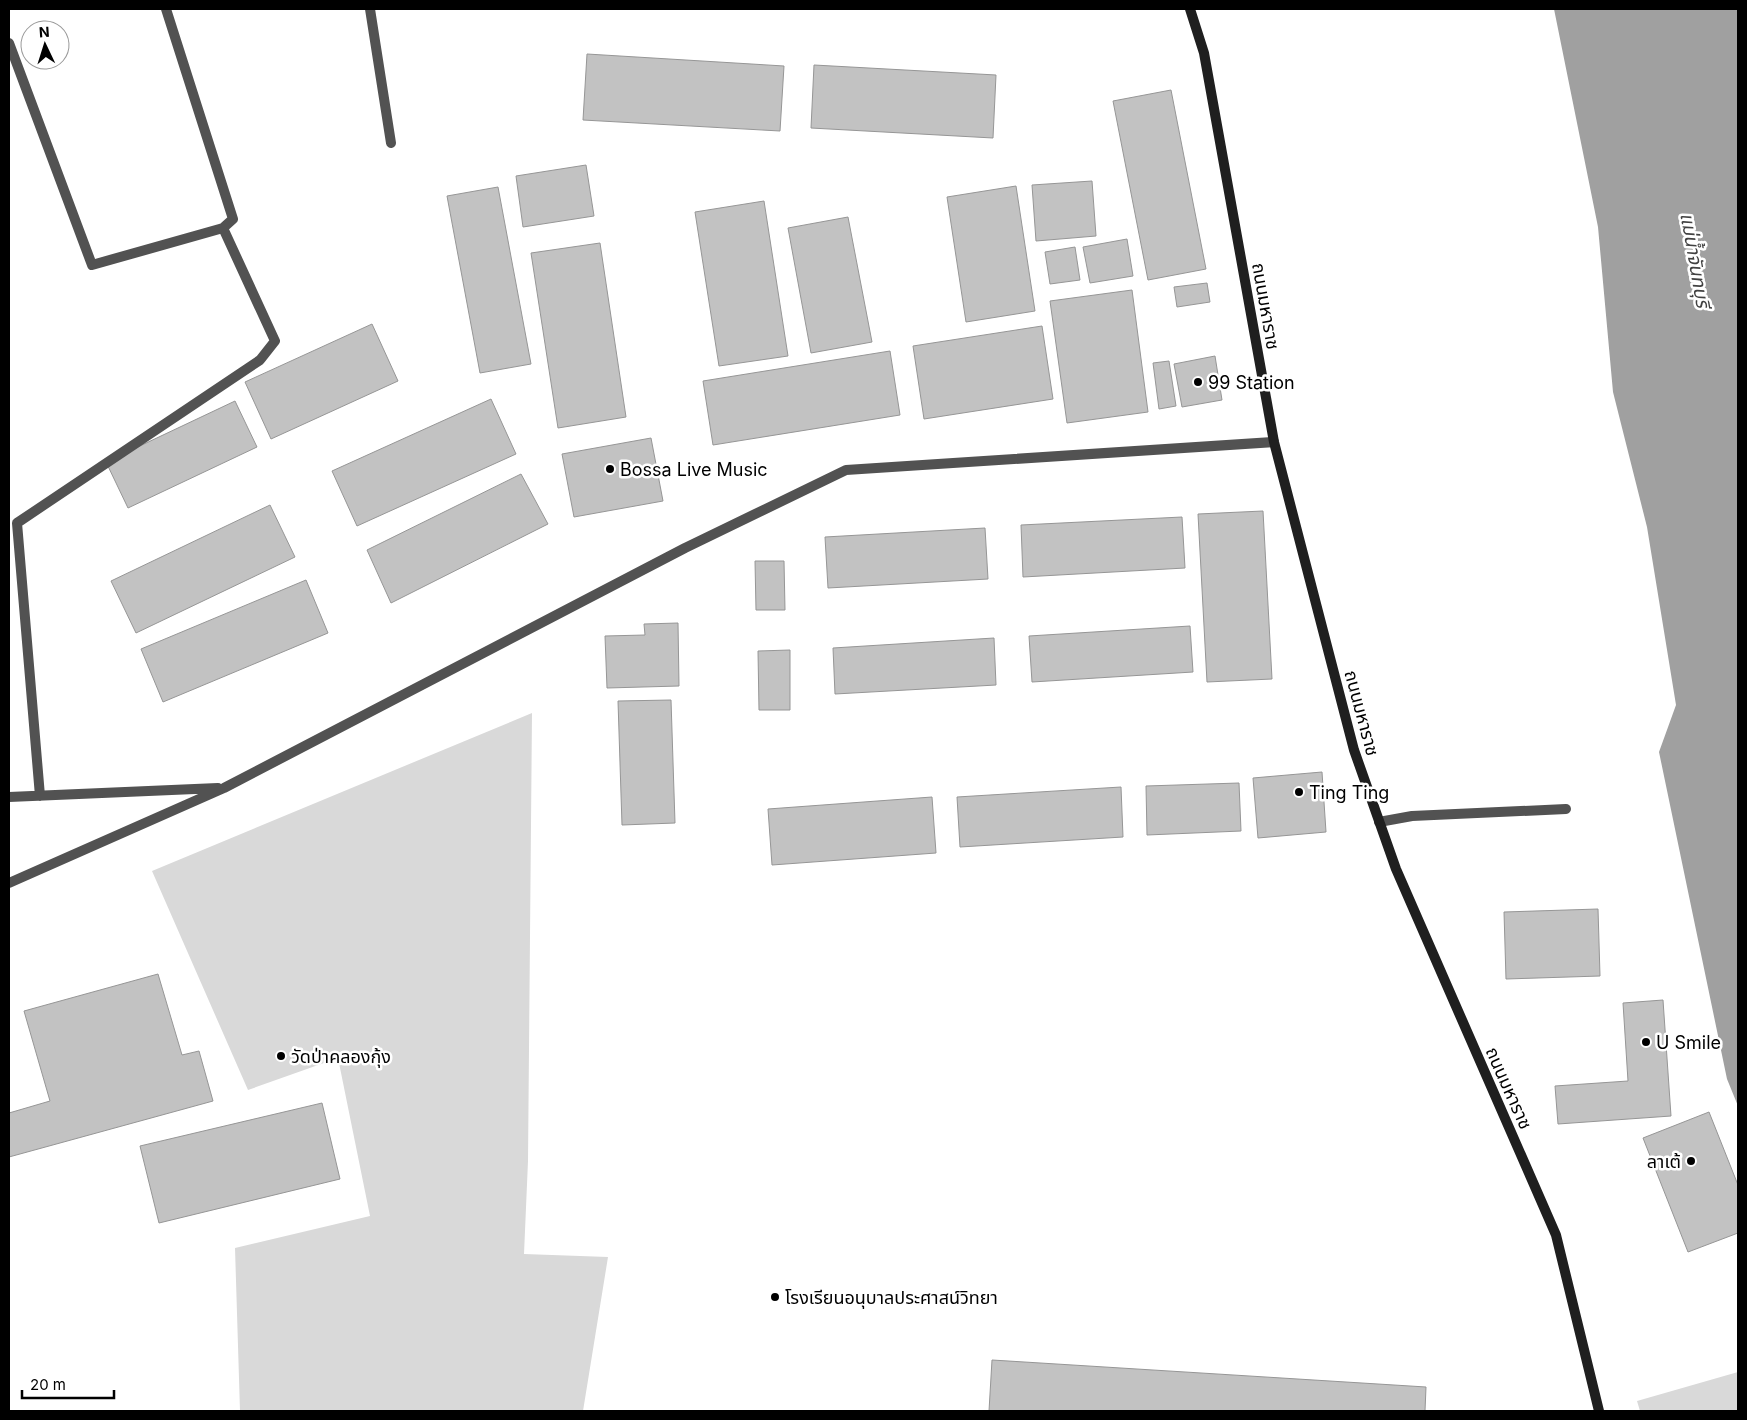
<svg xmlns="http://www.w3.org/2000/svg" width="1747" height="1420" font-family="Inter,'Noto Sans Thai',sans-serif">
<rect width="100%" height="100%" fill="#fff"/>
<path fill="#d9d9d9" d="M 532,713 L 528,1161 L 524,1254 L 608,1257 L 583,1411 L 240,1411 L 235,1248 L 370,1216 L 338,1058 L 248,1090 L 152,871 Z
M 1738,1372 L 1738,1411 L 1640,1411 L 1637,1401 Z"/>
<path fill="#a0a0a0" d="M 1554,9 L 1738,9 L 1738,1106 L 1727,1079 L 1659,752 L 1676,705 L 1647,527 L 1613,392 L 1598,227 Z"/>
<path fill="#c2c2c2" stroke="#969696" d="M 587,54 L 784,66 L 780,131 L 583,120 Z
M 814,65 L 996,75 L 993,138 L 811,128 Z
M 1171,90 L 1206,269 L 1148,280 L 1113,101 Z
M 586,165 L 594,216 L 523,227 L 516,176 Z
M 1092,181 L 1096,236 L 1036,241 L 1032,185 Z
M 1016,186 L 1035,311 L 966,322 L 947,197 Z
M 498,187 L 531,364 L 480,373 L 447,196 Z
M 764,201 L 788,356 L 719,366 L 695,212 Z
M 848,217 L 872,342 L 811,353 L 788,228 Z
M 1127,239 L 1133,276 L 1090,283 L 1083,247 Z
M 600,243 L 626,417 L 558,428 L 531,253 Z
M 1075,247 L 1080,280 L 1050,284 L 1045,252 Z
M 1207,283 L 1210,302 L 1177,307 L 1174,287 Z
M 1132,290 L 1148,412 L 1067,423 L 1050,301 Z
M 372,324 L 398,381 L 271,439 L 245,382 Z
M 1042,326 L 1053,399 L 924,419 L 913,346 Z
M 890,351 L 900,415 L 713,445 L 703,381 Z
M 1215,356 L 1222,400 L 1182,407 L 1174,364 Z
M 1169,361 L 1176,406 L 1159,409 L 1153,363 Z
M 491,399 L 516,454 L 357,526 L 332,471 Z
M 235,401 L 257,447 L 128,508 L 106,462 Z
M 651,438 L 663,501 L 574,517 L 562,454 Z
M 521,474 L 548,524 L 391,603 L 367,550 Z
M 270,505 L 295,557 L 136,633 L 111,581 Z
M 1263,511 L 1272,679 L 1207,682 L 1198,514 Z
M 1182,517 L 1185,568 L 1023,577 L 1021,525 Z
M 985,528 L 988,579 L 828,588 L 825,537 Z
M 755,561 L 784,561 L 785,610 L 756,610 Z
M 306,580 L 328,633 L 163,702 L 141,649 Z
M 678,623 L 679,686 L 607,688 L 605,636 L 645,635 L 644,624 Z
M 1190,626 L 1193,672 L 1032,682 L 1029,636 Z
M 994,638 L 996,685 L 835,694 L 833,648 Z
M 790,650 L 790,710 L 759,710 L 758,651 Z
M 671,700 L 675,823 L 622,825 L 618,701 Z
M 1322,772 L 1326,832 L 1258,838 L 1253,778 Z
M 1239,783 L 1241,831 L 1147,835 L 1146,786 Z
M 1121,787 L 1123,837 L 960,847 L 957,797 Z
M 932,797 L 936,853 L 772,865 L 768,809 Z
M 1598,909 L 1600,976 L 1506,979 L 1504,912 Z
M 158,974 L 182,1055 L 199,1051 L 213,1101 L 9,1157 L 9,1113 L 50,1101 L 24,1011 Z
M 1663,1000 L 1671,1116 L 1558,1124 L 1555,1086 L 1628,1081 L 1623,1003 Z
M 322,1103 L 340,1179 L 159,1223 L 140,1146 Z
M 1709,1112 L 1738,1185 L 1738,1233 L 1688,1252 L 1643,1138 Z
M 992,1360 L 1426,1387 L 1425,1411 L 989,1411 Z"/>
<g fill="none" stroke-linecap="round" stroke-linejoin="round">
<path stroke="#525252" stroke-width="10" d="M 1379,822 L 1412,816 L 1566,809"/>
<path stroke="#525252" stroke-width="10" d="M 370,9 L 391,143
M 9,43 L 92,265 L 223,228
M 40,796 L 17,523 L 260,360 L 275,341 L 223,228 L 233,219 L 166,9
M 9,797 L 218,788
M 9,883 L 224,788 L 685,548 L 846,470 L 1274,442"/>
<path stroke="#1f1f1f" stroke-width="10" d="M 1190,9 L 1204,53 L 1274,442 L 1354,750 L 1396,869 L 1556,1235 L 1599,1411"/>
</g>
<g fill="#000" stroke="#fff" stroke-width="2">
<circle cx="1198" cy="382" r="5"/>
<circle cx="610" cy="469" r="5"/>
<circle cx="1299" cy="792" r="5"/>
<circle cx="1646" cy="1042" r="5"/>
<circle cx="281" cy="1056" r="5"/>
<circle cx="1691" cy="1161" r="5"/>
<circle cx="775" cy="1297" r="5"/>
</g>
<g text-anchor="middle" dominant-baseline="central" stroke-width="5" stroke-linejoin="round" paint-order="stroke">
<g font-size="18" fill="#000" stroke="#fff">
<text transform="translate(1266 306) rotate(80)">ถนนมหาราช</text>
<text transform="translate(1362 713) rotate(75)">ถนนมหาราช</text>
<text transform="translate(1509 1088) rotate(66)">ถนนมหาราช</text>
</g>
<g font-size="18" fill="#000" stroke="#fff" text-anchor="start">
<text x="1208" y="382">99 Station</text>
<text x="620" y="469">Bossa Live Music</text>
<text x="1309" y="792">Ting Ting</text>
<text x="1656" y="1042">U Smile</text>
<text x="291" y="1056">วัดป่าคลองกุ้ง</text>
<text x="1681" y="1161" text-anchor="end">ลาเต้</text>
<text x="785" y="1297">โรงเรียนอนุบาลประศาสน์วิทยา</text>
</g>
<g font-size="19" font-style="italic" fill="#414141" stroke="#fff">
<text transform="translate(1695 260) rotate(80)">แม่น้ำจันทบุรี</text>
</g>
</g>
<rect width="1747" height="1420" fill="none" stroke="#000000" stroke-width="20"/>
<g transform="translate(45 45) rotate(356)"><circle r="24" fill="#ffffff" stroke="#999999"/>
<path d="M0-4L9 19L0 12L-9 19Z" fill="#000000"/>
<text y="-8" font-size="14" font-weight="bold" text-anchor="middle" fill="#000000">N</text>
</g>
<path d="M22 1390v8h92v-8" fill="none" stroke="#000000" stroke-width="2.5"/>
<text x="30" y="1390" font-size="15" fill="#000000" stroke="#ffffff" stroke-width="4" paint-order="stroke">20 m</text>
</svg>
